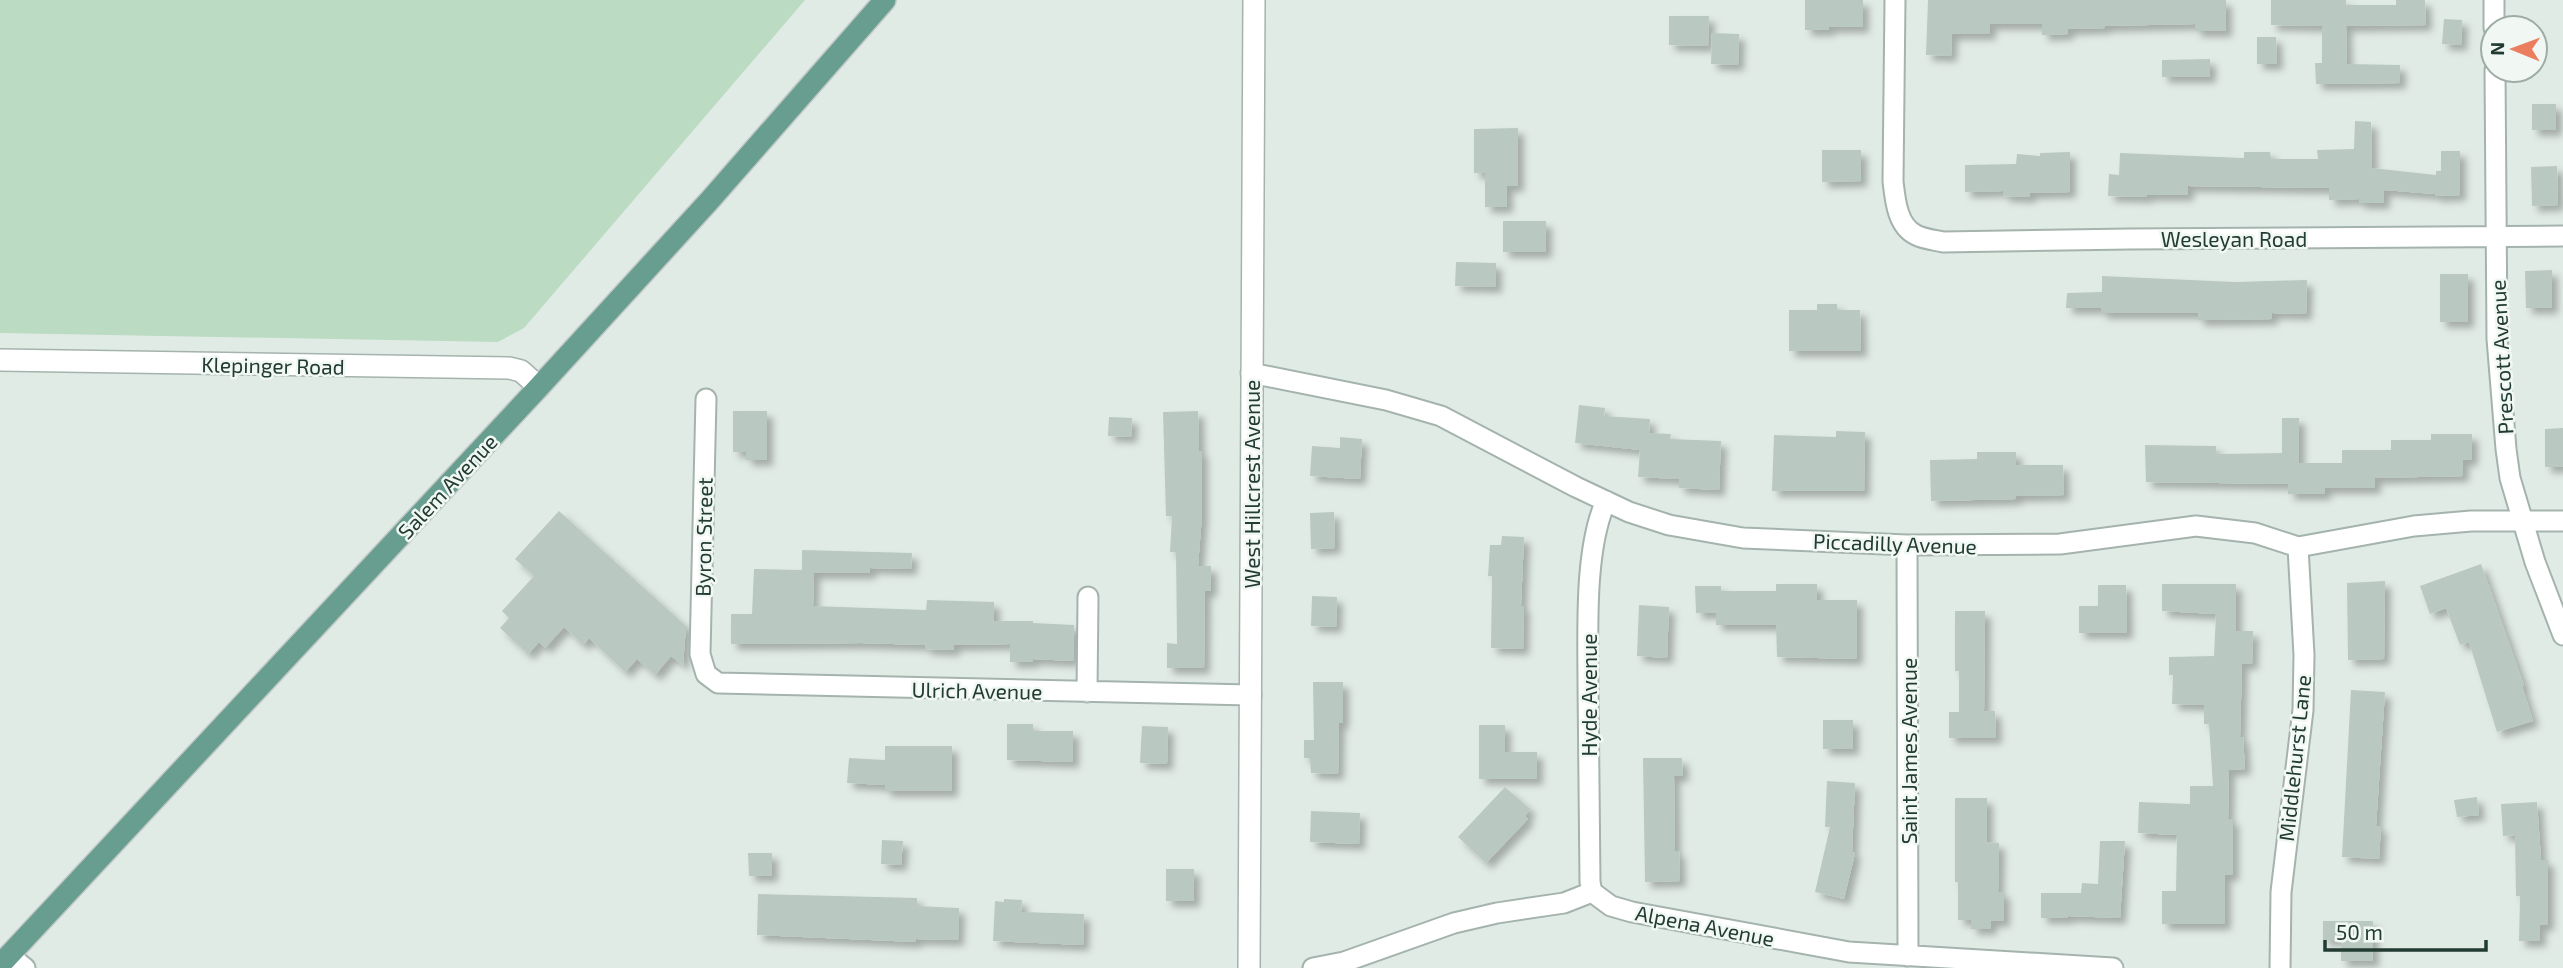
<svg xmlns="http://www.w3.org/2000/svg" width="2563" height="968" font-family="'Exo 2',sans-serif">
<defs>
<filter id="shadow"><feDropShadow dx="6" dy="6" stdDeviation="3.5" flood-color="#0004"/></filter>
</defs>
<rect width="100%" height="100%" fill="#e1ebe6"/>
<path fill="#bbdbc3" d="M 0,0 L 805,0 L 524,328 L 498,342 L 0,333 Z"/>
<path fill="#bac8c2" filter="url(#shadow)" d="M 1805,0 L 1863,0 L 1863,27 L 1829,27 L 1829,30 L 1805,30 Z
M 1928,0 L 2226,0 L 2226,31 L 2195,31 L 2195,24 L 2105,26 L 2105,28 L 2068,29 L 2068,34 L 2042,35 L 2042,24 L 1990,24 L 1990,34 L 1952,34 L 1951,56 L 1926,55 Z
M 2271,0 L 2346,0 L 2346,5 L 2396,5 L 2396,0 L 2425,0 L 2426,25 L 2346,26 L 2347,64 L 2400,65 L 2400,83 L 2316,84 L 2315,63 L 2322,63 L 2322,26 L 2271,25 Z
M 1669,16 L 1709,16 L 1708,46 L 1669,45 Z
M 2444,19 L 2462,20 L 2461,45 L 2442,44 Z
M 1712,33 L 1739,34 L 1738,65 L 1711,64 Z
M 2257,37 L 2276,37 L 2277,64 L 2257,64 Z
M 2210,59 L 2210,77 L 2162,77 L 2162,60 Z
M 2532,104 L 2556,104 L 2556,130 L 2532,130 Z
M 2355,121 L 2371,122 L 2372,168 L 2436,175 L 2436,171 L 2441,171 L 2441,151 L 2460,151 L 2460,195 L 2435,196 L 2435,194 L 2384,190 L 2384,203 L 2359,203 L 2359,199 L 2329,200 L 2329,188 L 2188,186 L 2188,195 L 2147,195 L 2147,197 L 2108,196 L 2109,174 L 2119,175 L 2120,153 L 2244,158 L 2244,152 L 2270,152 L 2271,159 L 2318,159 L 2317,150 L 2354,149 Z
M 1518,128 L 1518,186 L 1507,186 L 1507,207 L 1485,207 L 1485,173 L 1474,173 L 1474,129 Z
M 1822,150 L 1861,150 L 1861,181 L 1822,182 Z
M 2070,152 L 2070,192 L 2030,193 L 2030,197 L 2003,196 L 2003,191 L 1965,192 L 1965,165 L 2016,164 L 2017,154 L 2040,156 L 2040,153 Z
M 2557,166 L 2558,205 L 2532,206 L 2531,167 Z
M 1503,221 L 1546,221 L 1546,252 L 1503,252 Z
M 1456,262 L 1496,263 L 1496,287 L 1455,286 Z
M 2552,270 L 2552,308 L 2526,308 L 2525,271 Z
M 2440,274 L 2468,274 L 2468,322 L 2440,322 Z
M 2102,276 L 2235,282 L 2307,280 L 2306,314 L 2272,313 L 2272,319 L 2207,320 L 2198,320 L 2198,313 L 2101,313 L 2101,308 L 2066,308 L 2067,293 L 2102,292 Z
M 1817,304 L 1837,304 L 1837,310 L 1860,310 L 1861,351 L 1789,351 L 1789,310 L 1817,310 Z
M 1579,405 L 1605,408 L 1604,416 L 1650,419 L 1649,433 L 1671,434 L 1670,439 L 1721,441 L 1719,490 L 1679,488 L 1679,479 L 1638,477 L 1640,450 L 1575,443 Z
M 733,411 L 767,411 L 767,460 L 746,460 L 746,452 L 733,452 Z
M 1198,411 L 1199,451 L 1202,451 L 1202,515 L 1198,566 L 1211,566 L 1211,591 L 1205,591 L 1204,668 L 1167,668 L 1167,643 L 1177,644 L 1176,552 L 1170,552 L 1172,516 L 1166,516 L 1163,412 Z
M 1109,417 L 1132,418 L 1131,437 L 1108,436 Z
M 2282,418 L 2299,418 L 2299,463 L 2342,463 L 2342,450 L 2391,450 L 2391,440 L 2431,440 L 2431,434 L 2472,434 L 2472,460 L 2463,460 L 2463,476 L 2375,478 L 2375,488 L 2325,488 L 2325,494 L 2288,494 L 2288,484 L 2146,482 L 2145,445 L 2216,446 L 2216,454 L 2282,453 Z
M 2563,428 L 2563,467 L 2545,467 L 2545,429 Z
M 1836,431 L 1865,432 L 1864,491 L 1772,491 L 1774,435 L 1836,437 Z
M 1340,437 L 1362,439 L 1360,479 L 1310,476 L 1312,446 L 1340,448 Z
M 1977,452 L 2016,452 L 2016,465 L 2063,465 L 2064,495 L 2016,496 L 2016,499 L 1931,501 L 1930,460 L 1977,459 Z
M 559,511 L 686,626 L 683,665 L 671,656 L 655,675 L 637,659 L 625,672 L 589,638 L 583,645 L 564,627 L 545,648 L 539,642 L 528,654 L 500,628 L 509,618 L 502,611 L 534,576 L 515,559 Z
M 1334,512 L 1335,548 L 1311,549 L 1310,513 Z
M 1502,536 L 1524,537 L 1521,606 L 1524,606 L 1523,649 L 1491,648 L 1492,576 L 1488,576 L 1490,545 L 1501,545 Z
M 802,550 L 912,553 L 911,569 L 870,568 L 870,573 L 814,573 L 813,606 L 926,610 L 927,600 L 994,602 L 994,621 L 1033,621 L 1033,623 L 1074,625 L 1073,661 L 1033,659 L 1033,662 L 1010,662 L 1010,644 L 954,645 L 954,650 L 925,649 L 925,645 L 861,643 L 731,644 L 731,614 L 752,614 L 754,569 L 802,570 Z
M 2481,564 L 2524,686 L 2522,686 L 2533,721 L 2497,732 L 2469,642 L 2460,645 L 2446,608 L 2430,614 L 2420,586 Z
M 2385,581 L 2384,659 L 2348,660 L 2347,583 Z
M 1776,584 L 1817,584 L 1817,600 L 1857,600 L 1857,659 L 1777,657 L 1776,625 L 1716,625 L 1716,613 L 1696,613 L 1695,586 L 1721,586 L 1721,591 L 1776,591 Z
M 2162,584 L 2236,584 L 2236,631 L 2253,631 L 2252,664 L 2242,663 L 2240,737 L 2243,737 L 2245,769 L 2229,770 L 2228,819 L 2233,819 L 2233,875 L 2225,875 L 2225,924 L 2162,924 L 2162,891 L 2176,891 L 2177,835 L 2138,833 L 2139,802 L 2190,804 L 2190,786 L 2213,786 L 2209,724 L 2204,724 L 2204,705 L 2172,704 L 2173,675 L 2169,675 L 2169,657 L 2214,656 L 2216,614 L 2162,611 Z
M 2098,585 L 2126,585 L 2127,633 L 2079,633 L 2079,606 L 2098,606 Z
M 1312,596 L 1337,597 L 1336,627 L 1311,626 Z
M 1639,605 L 1669,607 L 1667,658 L 1637,656 Z
M 1955,611 L 1985,611 L 1984,711 L 1995,711 L 1996,738 L 1949,738 L 1949,712 L 1959,712 L 1959,671 L 1955,671 Z
M 1313,682 L 1343,682 L 1343,723 L 1339,723 L 1338,774 L 1311,773 L 1310,758 L 1304,758 L 1304,740 L 1314,740 Z
M 2351,690 L 2385,692 L 2376,826 L 2381,826 L 2379,859 L 2342,857 Z
M 1823,720 L 1853,720 L 1853,749 L 1823,749 Z
M 1007,724 L 1033,724 L 1033,731 L 1073,731 L 1073,762 L 1007,760 Z
M 1479,725 L 1505,725 L 1505,752 L 1537,752 L 1537,779 L 1479,779 Z
M 1142,726 L 1168,727 L 1167,764 L 1140,763 Z
M 885,746 L 952,746 L 952,791 L 885,791 L 885,785 L 847,783 L 849,758 L 885,760 Z
M 1643,758 L 1682,758 L 1683,776 L 1674,776 L 1675,851 L 1679,851 L 1680,881 L 1645,882 Z
M 1827,781 L 1855,783 L 1852,852 L 1855,853 L 1844,899 L 1815,892 L 1830,827 L 1825,827 Z
M 1505,787 L 1530,809 L 1525,816 L 1528,819 L 1486,863 L 1458,837 Z
M 2477,797 L 2479,815 L 2457,817 L 2454,800 Z
M 1955,798 L 1987,798 L 1987,842 L 1999,843 L 1998,892 L 2004,892 L 2004,921 L 1991,921 L 1991,929 L 1971,929 L 1971,920 L 1958,920 L 1958,882 L 1955,882 Z
M 2537,802 L 2541,860 L 2548,860 L 2548,925 L 2540,925 L 2540,941 L 2519,941 L 2520,896 L 2516,896 L 2515,835 L 2503,836 L 2501,804 Z
M 1311,811 L 1360,813 L 1359,844 L 1310,842 Z
M 882,840 L 903,841 L 901,865 L 881,864 Z
M 2100,841 L 2125,841 L 2120,918 L 2068,916 L 2068,918 L 2041,918 L 2041,893 L 2081,893 L 2082,883 L 2098,884 Z
M 748,853 L 772,853 L 772,876 L 749,876 Z
M 1166,869 L 1194,869 L 1194,901 L 1166,901 Z
M 758,894 L 917,898 L 917,906 L 959,908 L 958,940 L 916,939 L 916,942 L 757,935 Z
M 1004,899 L 1022,900 L 1021,912 L 1084,914 L 1083,945 L 993,941 L 995,901 L 1004,902 Z
M 2323,921 L 2373,921 L 2373,961 L 2341,961 L 2341,940 L 2323,940 Z"/>
<g fill="none" stroke-linecap="round" stroke-linejoin="round">
<g stroke="#a4b3ad" stroke-width="23">
<path id="minor" d="M 1895,0 L 1893,181 C 1895,199 1897,226 1916,235 C 1924,239 1934,240 1943,242 L 2129,239 L 2563,236
M 2494,0 L 2494,28
M 2495,70 L 2497,339 L 2506,449 L 2510,478 L 2535,562 L 2563,635
M 1251,373 L 1386,400 L 1441,416 L 1576,487 L 1629,512 L 1669,525 L 1743,538 L 1907,545 L 2060,544 L 2196,526 L 2255,533 L 2298,547 L 2414,526 L 2471,521 L 2563,521
M 706,399 L 700,654 L 706,674 L 718,683 L 1251,695
M 1907,545 L 1908,956
M 1087,692 L 1088,597
M 1592,892 L 1611,906 L 1632,912 L 1849,952 L 2113,968
M 1592,892 L 1590,882 C 1589,817 1589,751 1588,685 C 1588,632 1584,549 1606,501
M 9,955 L 25,968
M 1313,968 L 1344,962 L 1454,923 L 1497,913 L 1564,903 L 1592,892
M 2280,968 L 2281,892 L 2303,710 L 2304,655 L 2298,547"/>
</g>
<g stroke="#a4b3ad" stroke-width="24">
<path id="tertiary" d="M 0,360 L 509,368 L 521,371 L 539,387
M 1249,968 L 1254,0"/>
</g>
<g stroke="#c1c8c6" stroke-width="24">
<path id="primary" d="M 0,965 L 539,387 L 710,200 L 885,0"/>
</g>
<use href="#minor" stroke="#fff" stroke-width="19"/>
<use href="#tertiary" stroke="#fff" stroke-width="21"/>
<use href="#primary" stroke="#689e8f" stroke-width="21"/>
</g>
<g text-anchor="middle" dominant-baseline="central" stroke-width="5" stroke-linejoin="round" paint-order="stroke">
<g font-size="21" fill="#223b33" stroke="#f1f8f4">
<text x="2234" y="238">Wesleyan Road</text>
<text transform="translate(2501 357) rotate(-93)">Prescott Avenue</text>
<text transform="translate(273 365) rotate(1)">Klepinger Road</text>
<text transform="translate(1251 484) rotate(-90)">West Hillcrest Avenue</text>
<text transform="translate(447 486) rotate(-47)">Salem Avenue</text>
<text transform="translate(703 537) rotate(-89)">Byron Street</text>
<text transform="translate(1895 543) rotate(2)">Piccadilly Avenue</text>
<text transform="translate(977 690) rotate(1)">Ulrich Avenue</text>
<text transform="translate(1588 695) rotate(-90)">Hyde Avenue</text>
<text transform="translate(1908 751) rotate(-90)">Saint James Avenue</text>
<text transform="translate(2294 758) rotate(-84)">Middlehurst Lane</text>
<text transform="translate(1705 925) rotate(11)">Alpena Avenue</text>
</g>
</g>
<g transform="translate(2514 49) rotate(271)"><circle r="33" fill="#f1f8f4" stroke="#9eaca7" stroke-width="2"/>
<path d="M0-5L12 26L0 18L-12 26Z" fill="#eb7e5f"/>
<text y="-10" font-size="19" font-weight="bold" text-anchor="middle" fill="#223b33">N</text>
</g>
<path d="M2325 940v10h161v-10" fill="none" stroke="#223b33" stroke-width="3.5"/>
<text x="2336" y="940" font-size="21" fill="#223b33" stroke="#f1f8f4" stroke-width="5" paint-order="stroke">50 m</text>
</svg>
